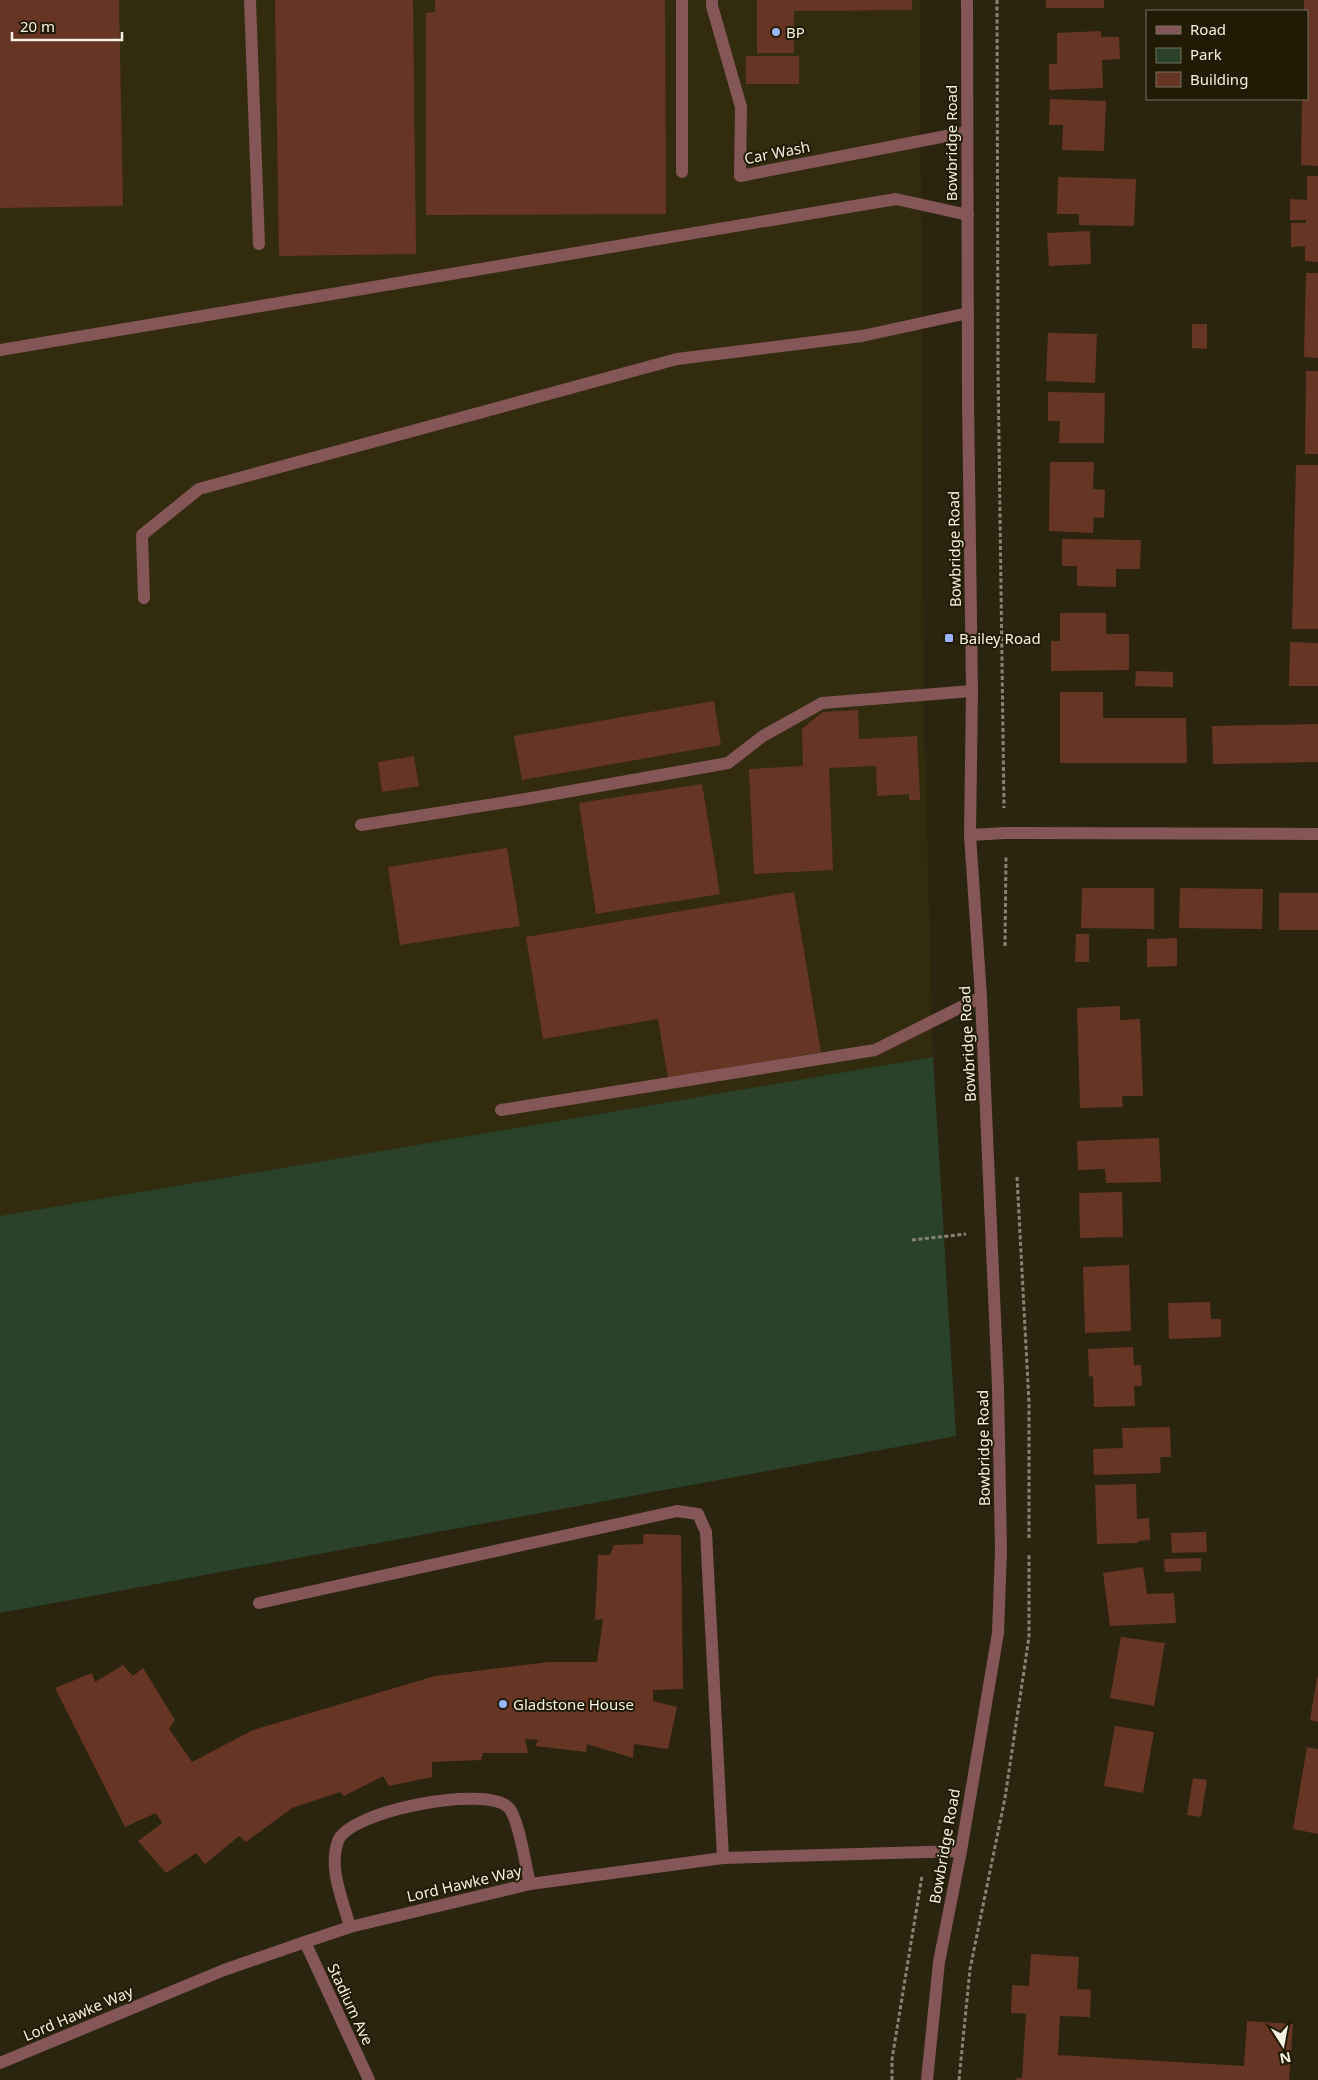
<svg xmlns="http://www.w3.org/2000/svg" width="1318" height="2080" font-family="'Noto Sans',sans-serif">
<rect width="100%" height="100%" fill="#2b250f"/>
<path fill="#332b0e" d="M 0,0 L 920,0 L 924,723 L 933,1057 L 0,1216 Z"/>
<path fill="#2a412a" d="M 933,1057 L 956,1436 L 0,1613 L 0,1216 Z"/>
<path fill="#673524" d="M 0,0 L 119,0 L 123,206 L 0,208 Z
M 275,0 L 413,0 L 416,254 L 279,256 Z
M 435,0 L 665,0 L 666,214 L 426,215 L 426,13 L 435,12 Z
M 757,0 L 912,0 L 912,10 L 794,11 L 794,53 L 757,53 Z
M 1046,0 L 1104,0 L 1104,8 L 1046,8 Z
M 1304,0 L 1318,0 L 1318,166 L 1301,165 L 1302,99 L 1307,99 L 1307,11 L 1304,11 Z
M 1101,31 L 1101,37 L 1119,37 L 1120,59 L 1102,60 L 1103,88 L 1049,90 L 1049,64 L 1057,64 L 1057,33 Z
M 746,56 L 799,56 L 799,84 L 746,84 Z
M 1050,99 L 1106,101 L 1104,151 L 1062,150 L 1063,125 L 1049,125 Z
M 1307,176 L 1318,176 L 1318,262 L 1305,261 L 1305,246 L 1291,247 L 1291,223 L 1306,223 L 1306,220 L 1290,220 L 1290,199 L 1307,200 Z
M 1058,177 L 1136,179 L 1134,226 L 1079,225 L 1079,214 L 1057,214 Z
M 1090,231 L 1091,264 L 1049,266 L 1047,233 Z
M 1306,273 L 1318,273 L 1318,358 L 1304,357 Z
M 1192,324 L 1207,324 L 1207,349 L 1192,348 Z
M 1048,333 L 1097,334 L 1095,383 L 1046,381 Z
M 1306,371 L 1318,371 L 1318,454 L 1305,454 Z
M 1048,392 L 1105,393 L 1104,443 L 1059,443 L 1060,421 L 1048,421 Z
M 1050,462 L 1094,462 L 1093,489 L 1105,490 L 1104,518 L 1094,517 L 1093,533 L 1049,531 Z
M 1296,465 L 1318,465 L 1318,629 L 1292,629 Z
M 1062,539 L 1141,540 L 1140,569 L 1116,569 L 1116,587 L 1077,586 L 1077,566 L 1062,566 Z
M 1060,613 L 1106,613 L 1106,634 L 1129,634 L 1129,670 L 1051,671 L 1051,641 L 1060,641 Z
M 1290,642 L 1318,643 L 1318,686 L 1289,686 Z
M 1136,671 L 1173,672 L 1173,687 L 1135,686 Z
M 1060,692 L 1103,692 L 1103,718 L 1186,718 L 1187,763 L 1060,763 Z
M 714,701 L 721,745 L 522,780 L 514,736 Z
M 858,710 L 859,739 L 917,736 L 920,800 L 909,800 L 909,794 L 877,796 L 876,766 L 829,768 L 833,870 L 754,874 L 749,769 L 803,766 L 802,729 L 823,712 Z
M 1318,724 L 1318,762 L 1213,764 L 1212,726 Z
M 414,756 L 419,786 L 382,792 L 378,762 Z
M 702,784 L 720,894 L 596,914 L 579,803 Z
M 507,848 L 520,926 L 400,945 L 388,867 Z
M 1082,888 L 1154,888 L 1154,929 L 1081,928 Z
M 1180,888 L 1263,889 L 1262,929 L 1179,928 Z
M 794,892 L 821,1052 L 668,1078 L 658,1019 L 543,1039 L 526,937 Z
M 1279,893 L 1318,893 L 1318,930 L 1279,930 Z
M 1076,934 L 1089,934 L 1089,962 L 1075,962 Z
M 1177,938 L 1177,966 L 1147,967 L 1147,939 Z
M 1120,1006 L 1120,1020 L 1140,1019 L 1143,1096 L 1122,1096 L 1123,1107 L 1080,1108 L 1077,1008 Z
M 1159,1138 L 1161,1182 L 1106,1183 L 1105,1169 L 1078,1170 L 1077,1141 Z
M 1122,1192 L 1123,1237 L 1080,1238 L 1079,1193 Z
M 1129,1265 L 1131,1331 L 1085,1333 L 1083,1267 Z
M 1210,1302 L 1211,1319 L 1221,1319 L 1221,1337 L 1169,1339 L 1168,1303 Z
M 1133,1347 L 1134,1365 L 1141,1365 L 1142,1386 L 1134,1386 L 1135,1406 L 1094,1407 L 1093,1376 L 1089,1377 L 1088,1349 Z
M 1170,1427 L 1171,1457 L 1160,1457 L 1161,1473 L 1094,1475 L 1093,1449 L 1123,1448 L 1122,1428 Z
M 1136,1484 L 1137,1519 L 1149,1518 L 1150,1540 L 1138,1541 L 1138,1543 L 1097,1544 L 1095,1485 Z
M 1206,1532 L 1207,1552 L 1172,1553 L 1171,1533 Z
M 644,1534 L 681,1535 L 683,1689 L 653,1690 L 653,1701 L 677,1707 L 668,1749 L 634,1744 L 633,1758 L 587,1744 L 586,1752 L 535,1746 L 538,1740 L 525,1739 L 528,1753 L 483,1753 L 481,1760 L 432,1762 L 432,1777 L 389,1786 L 383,1776 L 344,1796 L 340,1792 L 292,1808 L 246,1842 L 239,1836 L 205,1864 L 196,1853 L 166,1873 L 138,1841 L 162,1823 L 156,1813 L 125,1827 L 55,1688 L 92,1673 L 95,1682 L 123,1665 L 133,1676 L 143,1668 L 175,1720 L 169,1729 L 192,1762 L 253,1730 L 435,1676 L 549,1662 L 597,1662 L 603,1619 L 595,1620 L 598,1555 L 610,1555 L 614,1545 L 643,1544 Z
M 1201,1558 L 1201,1571 L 1165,1572 L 1164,1559 Z
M 1143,1567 L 1147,1594 L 1174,1593 L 1176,1623 L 1110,1626 L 1103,1573 Z
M 1121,1637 L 1165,1643 L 1154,1706 L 1110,1698 Z
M 1317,1677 L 1318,1677 L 1318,1722 L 1310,1720 Z
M 1115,1726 L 1154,1732 L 1143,1793 L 1104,1786 Z
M 1307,1747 L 1318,1749 L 1318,1834 L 1293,1829 Z
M 1193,1778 L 1207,1780 L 1201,1817 L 1187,1815 Z
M 1031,1954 L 1079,1957 L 1077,1989 L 1091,1990 L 1090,2017 L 1060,2016 L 1058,2055 L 1244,2066 L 1247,2021 L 1293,2024 L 1289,2080 L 1016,2080 L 1017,2078 L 1022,2078 L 1026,2014 L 1011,2013 L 1012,1985 L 1029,1986 Z"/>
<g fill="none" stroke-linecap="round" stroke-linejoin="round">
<path stroke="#898472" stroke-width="3" stroke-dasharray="4 2.5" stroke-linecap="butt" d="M 997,0 L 998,368 L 1004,808
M 1005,946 L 1006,857
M 1017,1177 L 1029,1403 L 1029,1538
M 912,1240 L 966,1234
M 892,2080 L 892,2059 L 922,1876
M 959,2080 L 970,1969 L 1005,1798 L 1029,1637 L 1029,1554"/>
<path stroke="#845657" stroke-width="12" d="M 250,0 L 259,244
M 682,0 L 682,172
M 712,0 L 712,6 L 741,107 L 740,176 L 967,132
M 361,825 L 526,799 L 728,763 L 763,736 L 822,703 L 972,691
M 501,1110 L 875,1050 L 981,997
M 259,1603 L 677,1511 L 698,1514 L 706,1532 L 723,1858
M 350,1927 C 343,1900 328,1869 338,1841 C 349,1811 483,1785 508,1807 C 519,1817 526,1869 530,1884"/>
<path stroke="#845657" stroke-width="12" d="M 0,350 L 896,199 L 968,215
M 144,598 L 142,535 L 199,489 L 677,359 L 862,336 L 968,313
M 970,835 L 1005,833 L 1318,834
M 305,1942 L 369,2080
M 0,2063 L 224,1970 L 305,1942 L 350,1927 L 530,1884 L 723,1858 L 961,1851"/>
<path stroke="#845657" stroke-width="12" d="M 927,2080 L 939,1962 L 961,1851 L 998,1633 L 1001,1551 L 998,1387 L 981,997 L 970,835 L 972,691 L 968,400 L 967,0"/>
</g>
<g fill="#99b5fd" stroke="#211b06" stroke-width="2">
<circle cx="776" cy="32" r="5"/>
<rect x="944" y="633" width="10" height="10" rx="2.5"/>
<circle cx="503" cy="1704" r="5"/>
</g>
<g text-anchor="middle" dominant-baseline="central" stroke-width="4" stroke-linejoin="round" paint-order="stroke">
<g font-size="15" fill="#f4f0e3" stroke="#211b06" text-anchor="start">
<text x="786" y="32">BP</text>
<text x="959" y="638">Bailey Road</text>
<text x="513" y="1704">Gladstone House</text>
</g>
<g font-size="15" fill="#f4f0e3" stroke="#211b06">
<text transform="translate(951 143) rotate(-90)">Bowbridge Road</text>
<text transform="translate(777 152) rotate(-11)">Car Wash</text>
<text transform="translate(954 549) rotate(-91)">Bowbridge Road</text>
<text transform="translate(967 1044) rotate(-93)">Bowbridge Road</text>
<text transform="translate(983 1448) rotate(-91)">Bowbridge Road</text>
<text transform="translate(944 1846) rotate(-80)">Bowbridge Road</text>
<text transform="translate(464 1883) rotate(-13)">Lord Hawke Way</text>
<text transform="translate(351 2004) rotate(65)">Stadium Ave</text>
<text transform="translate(78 2013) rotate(-23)">Lord Hawke Way</text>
</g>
</g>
<rect x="1146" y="10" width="162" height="90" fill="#211b06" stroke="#75705e"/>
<rect x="1156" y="26" width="25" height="8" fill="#845657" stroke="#75705e"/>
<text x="1190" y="35" font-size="15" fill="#f4f0e3">Road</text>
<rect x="1156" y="48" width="25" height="15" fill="#2a412a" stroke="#75705e"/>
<text x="1190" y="60" font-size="15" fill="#f4f0e3">Park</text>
<rect x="1156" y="72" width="25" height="15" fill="#673524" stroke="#75705e"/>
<text x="1190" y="85" font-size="15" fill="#f4f0e3">Building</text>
<g transform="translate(1283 2045) rotate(169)" stroke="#211b06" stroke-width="4" paint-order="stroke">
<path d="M0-4L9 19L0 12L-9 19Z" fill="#f4f0e3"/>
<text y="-8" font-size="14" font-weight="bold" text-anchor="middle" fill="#f4f0e3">N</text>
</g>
<path d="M12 32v8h110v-8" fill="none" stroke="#f4f0e3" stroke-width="2.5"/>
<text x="20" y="32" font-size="15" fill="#f4f0e3" stroke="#211b06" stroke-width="4" paint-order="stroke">20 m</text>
</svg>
